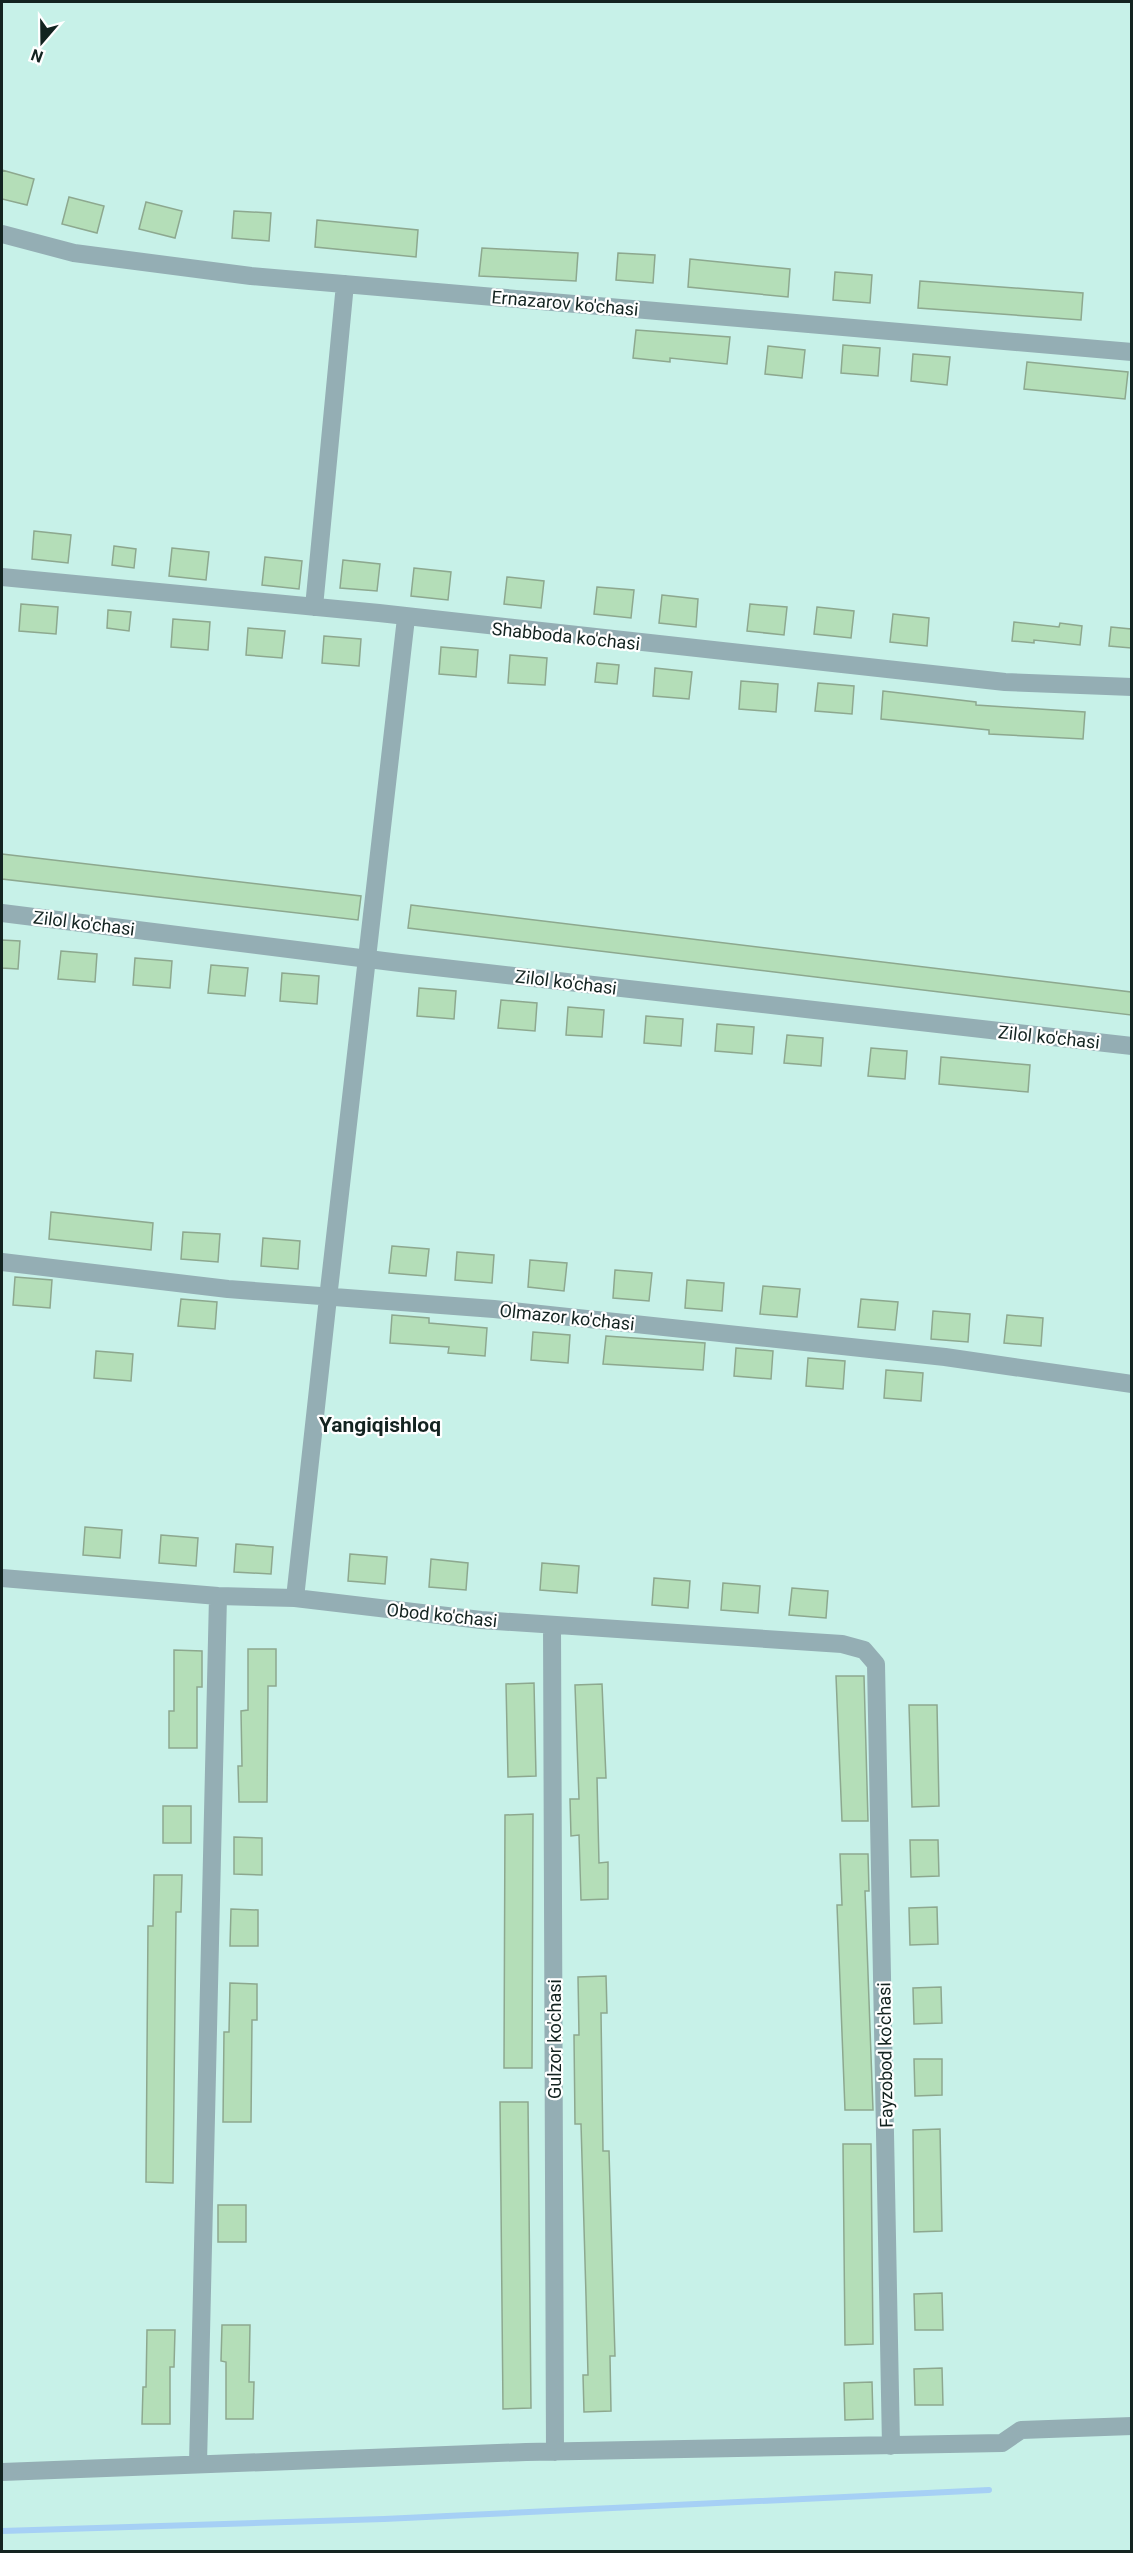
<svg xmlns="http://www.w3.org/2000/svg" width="1133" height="2553" font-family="Roboto,sans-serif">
<rect width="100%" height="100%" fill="#c7f1e8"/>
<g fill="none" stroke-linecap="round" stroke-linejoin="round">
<path stroke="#a6d0f5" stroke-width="6" d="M 2,2531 L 384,2519 L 989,2490"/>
</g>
<path fill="#b4deb8" stroke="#8da88f" stroke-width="1.5" d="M 2,170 L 34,179 L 27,205 L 2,199 Z
M 69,197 L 104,206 L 97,233 L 62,224 Z
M 146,202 L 182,211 L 175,238 L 139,229 Z
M 234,211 L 271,213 L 269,241 L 232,238 Z
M 317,220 L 418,230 L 416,257 L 315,247 Z
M 482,248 L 578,253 L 576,281 L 479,276 Z
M 618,253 L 655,255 L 653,283 L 616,280 Z
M 690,259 L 790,269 L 788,297 L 688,287 Z
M 835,272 L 872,275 L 870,303 L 833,300 Z
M 920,281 L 1083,293 L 1081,320 L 918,308 Z
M 636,330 L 730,337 L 727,364 L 670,358 L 670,362 L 633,358 Z
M 843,345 L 880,348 L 878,376 L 841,373 Z
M 768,346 L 805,350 L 802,378 L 765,374 Z
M 913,354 L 950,357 L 947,385 L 911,381 Z
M 1027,362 L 1128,372 L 1125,399 L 1024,389 Z
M 34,531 L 71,535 L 68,563 L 32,559 Z
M 114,546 L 136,549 L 134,568 L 112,565 Z
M 172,548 L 209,552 L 206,580 L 169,576 Z
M 265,557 L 302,561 L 299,589 L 262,585 Z
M 343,560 L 380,564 L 377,591 L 340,588 Z
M 414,568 L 451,572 L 448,600 L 411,596 Z
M 507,577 L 544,581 L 541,608 L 504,604 Z
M 597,587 L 634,590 L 631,618 L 594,614 Z
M 662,595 L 698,599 L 696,627 L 659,623 Z
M 21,604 L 58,607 L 56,634 L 19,631 Z
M 750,604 L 787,607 L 784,635 L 747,631 Z
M 817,607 L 854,611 L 851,638 L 814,634 Z
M 108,610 L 131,612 L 129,631 L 107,628 Z
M 893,614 L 929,618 L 927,646 L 890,642 Z
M 173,619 L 210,622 L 208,650 L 171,647 Z
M 1014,622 L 1059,627 L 1060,623 L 1082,626 L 1080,645 L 1034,640 L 1034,643 L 1012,641 Z
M 1111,627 L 1131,629 L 1131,648 L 1109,646 Z
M 248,628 L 285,631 L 282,658 L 246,655 Z
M 324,636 L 361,639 L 359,666 L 322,663 Z
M 441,647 L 478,650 L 476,677 L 439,674 Z
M 510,655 L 547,658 L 545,685 L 508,683 Z
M 597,663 L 619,665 L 617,684 L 595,682 Z
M 655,668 L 692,672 L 689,699 L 653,696 Z
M 741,681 L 778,684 L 776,712 L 739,709 Z
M 818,683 L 854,686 L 852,714 L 815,711 Z
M 883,691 L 976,702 L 976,705 L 1085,712 L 1083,739 L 989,734 L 989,730 L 881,719 Z
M 2,854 L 361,896 L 358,920 L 2,879 Z
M 411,905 L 1131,992 L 1131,1015 L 408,928 Z
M 2,940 L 20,941 L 18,969 L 2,968 Z
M 61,951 L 97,954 L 95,982 L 58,979 Z
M 135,958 L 172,961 L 170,988 L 133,985 Z
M 211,965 L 248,968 L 245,996 L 208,993 Z
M 282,973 L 319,976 L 317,1004 L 280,1001 Z
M 419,988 L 456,991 L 454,1019 L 417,1016 Z
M 501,1000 L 537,1003 L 535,1031 L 498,1028 Z
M 568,1007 L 604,1010 L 602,1037 L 566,1035 Z
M 646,1016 L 683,1019 L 681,1046 L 644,1043 Z
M 717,1024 L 754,1027 L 752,1054 L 715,1051 Z
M 787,1035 L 823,1038 L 821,1066 L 784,1063 Z
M 871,1048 L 907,1051 L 905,1079 L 868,1076 Z
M 941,1057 L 1030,1065 L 1028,1092 L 939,1084 Z
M 51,1212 L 153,1223 L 151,1250 L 49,1239 Z
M 183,1232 L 220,1234 L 218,1262 L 181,1259 Z
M 263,1238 L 300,1241 L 298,1269 L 261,1266 Z
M 392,1246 L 429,1249 L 426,1276 L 389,1273 Z
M 457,1252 L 494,1255 L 492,1283 L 455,1280 Z
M 530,1260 L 567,1263 L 564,1291 L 528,1287 Z
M 615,1270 L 652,1273 L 649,1301 L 613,1298 Z
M 15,1277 L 52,1280 L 50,1308 L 13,1305 Z
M 687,1280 L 724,1283 L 722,1311 L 685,1308 Z
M 763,1286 L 800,1289 L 797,1317 L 760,1314 Z
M 181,1299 L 217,1302 L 215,1329 L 178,1326 Z
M 861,1299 L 898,1302 L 895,1330 L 858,1327 Z
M 933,1311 L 970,1314 L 968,1342 L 931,1339 Z
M 392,1315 L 429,1318 L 429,1323 L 487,1328 L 485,1356 L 448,1353 L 449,1347 L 390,1343 Z
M 1007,1315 L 1043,1318 L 1041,1346 L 1004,1343 Z
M 533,1332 L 570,1335 L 568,1363 L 531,1360 Z
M 606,1336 L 705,1343 L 703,1370 L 603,1364 Z
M 736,1348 L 773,1351 L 771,1379 L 734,1376 Z
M 96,1351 L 133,1354 L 131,1381 L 94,1378 Z
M 808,1358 L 845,1361 L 843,1389 L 806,1386 Z
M 886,1370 L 923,1373 L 921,1401 L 884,1398 Z
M 85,1527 L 122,1530 L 120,1558 L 83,1555 Z
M 161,1535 L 198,1538 L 196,1566 L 159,1563 Z
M 236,1544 L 273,1547 L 271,1574 L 234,1572 Z
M 350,1554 L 387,1557 L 385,1584 L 348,1581 Z
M 431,1559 L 468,1563 L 466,1590 L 429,1587 Z
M 542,1563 L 579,1566 L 577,1593 L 540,1590 Z
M 654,1578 L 690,1581 L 688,1608 L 652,1605 Z
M 723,1583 L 760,1586 L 758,1613 L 721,1610 Z
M 792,1588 L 828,1591 L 826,1618 L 789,1615 Z
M 248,1649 L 276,1649 L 276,1686 L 268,1686 L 267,1802 L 239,1802 L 238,1766 L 242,1766 L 241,1711 L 248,1710 Z
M 174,1650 L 202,1651 L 202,1687 L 197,1687 L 197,1748 L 169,1748 L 169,1711 L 174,1711 Z
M 836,1676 L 864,1676 L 868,1821 L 842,1821 Z
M 534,1683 L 536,1776 L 508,1777 L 506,1684 Z
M 602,1684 L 606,1778 L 597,1778 L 599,1863 L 608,1862 L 608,1899 L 581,1900 L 579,1835 L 571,1836 L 570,1799 L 579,1799 L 575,1685 Z
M 909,1705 L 937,1705 L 939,1806 L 912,1807 Z
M 163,1806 L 191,1806 L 191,1843 L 163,1843 Z
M 533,1814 L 532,2068 L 504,2068 L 505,1815 Z
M 234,1837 L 262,1838 L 262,1875 L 234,1874 Z
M 910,1840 L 938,1840 L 939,1876 L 911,1877 Z
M 840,1854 L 868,1854 L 869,1891 L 865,1891 L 873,2110 L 845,2110 L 837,1905 L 842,1905 Z
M 154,1875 L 182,1875 L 181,1912 L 176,1912 L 173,2183 L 146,2182 L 148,1926 L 153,1926 Z
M 937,1907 L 938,1944 L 910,1945 L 909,1908 Z
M 231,1909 L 258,1910 L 258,1946 L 230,1946 Z
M 606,1976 L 607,2013 L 601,2013 L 603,2151 L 609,2151 L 615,2356 L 610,2356 L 611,2411 L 584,2412 L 583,2375 L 588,2375 L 586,2296 L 581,2124 L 575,2124 L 574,2035 L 579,2035 L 578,1977 Z
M 230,1983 L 257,1984 L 257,2020 L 252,2020 L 251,2122 L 223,2122 L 224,2032 L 229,2032 Z
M 941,1987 L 942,2023 L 914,2024 L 913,1988 Z
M 914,2059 L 942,2059 L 942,2095 L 915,2096 Z
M 500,2102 L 528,2102 L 531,2408 L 503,2409 Z
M 940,2129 L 942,2231 L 914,2232 L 913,2130 Z
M 843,2144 L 871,2144 L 873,2344 L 845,2345 Z
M 218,2205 L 246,2205 L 246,2242 L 218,2242 Z
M 942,2293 L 943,2330 L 915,2330 L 914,2294 Z
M 222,2325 L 250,2325 L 249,2382 L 254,2382 L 253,2419 L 226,2419 L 226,2362 L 221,2361 Z
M 147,2330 L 175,2330 L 174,2367 L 170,2367 L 170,2424 L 142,2424 L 143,2387 L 146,2387 Z
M 942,2368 L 943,2405 L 915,2405 L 914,2369 Z
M 872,2382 L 873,2419 L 845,2420 L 844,2383 Z"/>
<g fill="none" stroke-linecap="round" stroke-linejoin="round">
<path stroke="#94aeb4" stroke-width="18" d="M 2,234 L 74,253 L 251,276 L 1132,352
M 2,577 L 379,613 L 1005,682 L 1132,687
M 314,607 L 345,284
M 2,913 L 400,963 L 1132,1046
M 2,1262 L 228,1289 L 494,1309 L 945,1357 L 1132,1384
M 2,1578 L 218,1596 L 295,1598 L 481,1620 L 842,1644 L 864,1650 L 876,1664 L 891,2446
M 295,1598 C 329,1271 371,945 406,618
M 552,1625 L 555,2452
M 198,2464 L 218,1596
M 2,2472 L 526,2452 L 1002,2443 L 1021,2430 L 1132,2426"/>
</g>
<g text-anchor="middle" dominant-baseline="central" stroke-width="4.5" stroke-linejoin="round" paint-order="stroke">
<g font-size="18" fill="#132320" stroke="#fff">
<text transform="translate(565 303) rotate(5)">Ernazarov ko'chasi</text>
<text transform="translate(566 636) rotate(6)">Shabboda ko'chasi</text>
<text transform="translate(84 923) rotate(7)">Zilol ko'chasi</text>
<text transform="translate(566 982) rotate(7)">Zilol ko'chasi</text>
<text transform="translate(1049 1037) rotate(6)">Zilol ko'chasi</text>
<text transform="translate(567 1317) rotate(6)">Olmazor ko'chasi</text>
<text transform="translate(442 1615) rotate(6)">Obod ko'chasi</text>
<text transform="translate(554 2039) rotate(-90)">Gulzor ko'chasi</text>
<text transform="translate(885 2055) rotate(-91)">Fayzobod ko'chasi</text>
</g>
<g font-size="21" font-weight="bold" fill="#132320" stroke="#fff">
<text x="380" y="1425">Yangiqishloq</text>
</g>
</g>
<rect width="1133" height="2553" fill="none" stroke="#132320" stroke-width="6"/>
<g transform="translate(42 42) rotate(200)" stroke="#ffffff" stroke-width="4.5" paint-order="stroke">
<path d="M0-4.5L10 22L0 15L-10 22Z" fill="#132320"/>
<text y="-9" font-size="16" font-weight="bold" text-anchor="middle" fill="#132320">N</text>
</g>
</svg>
